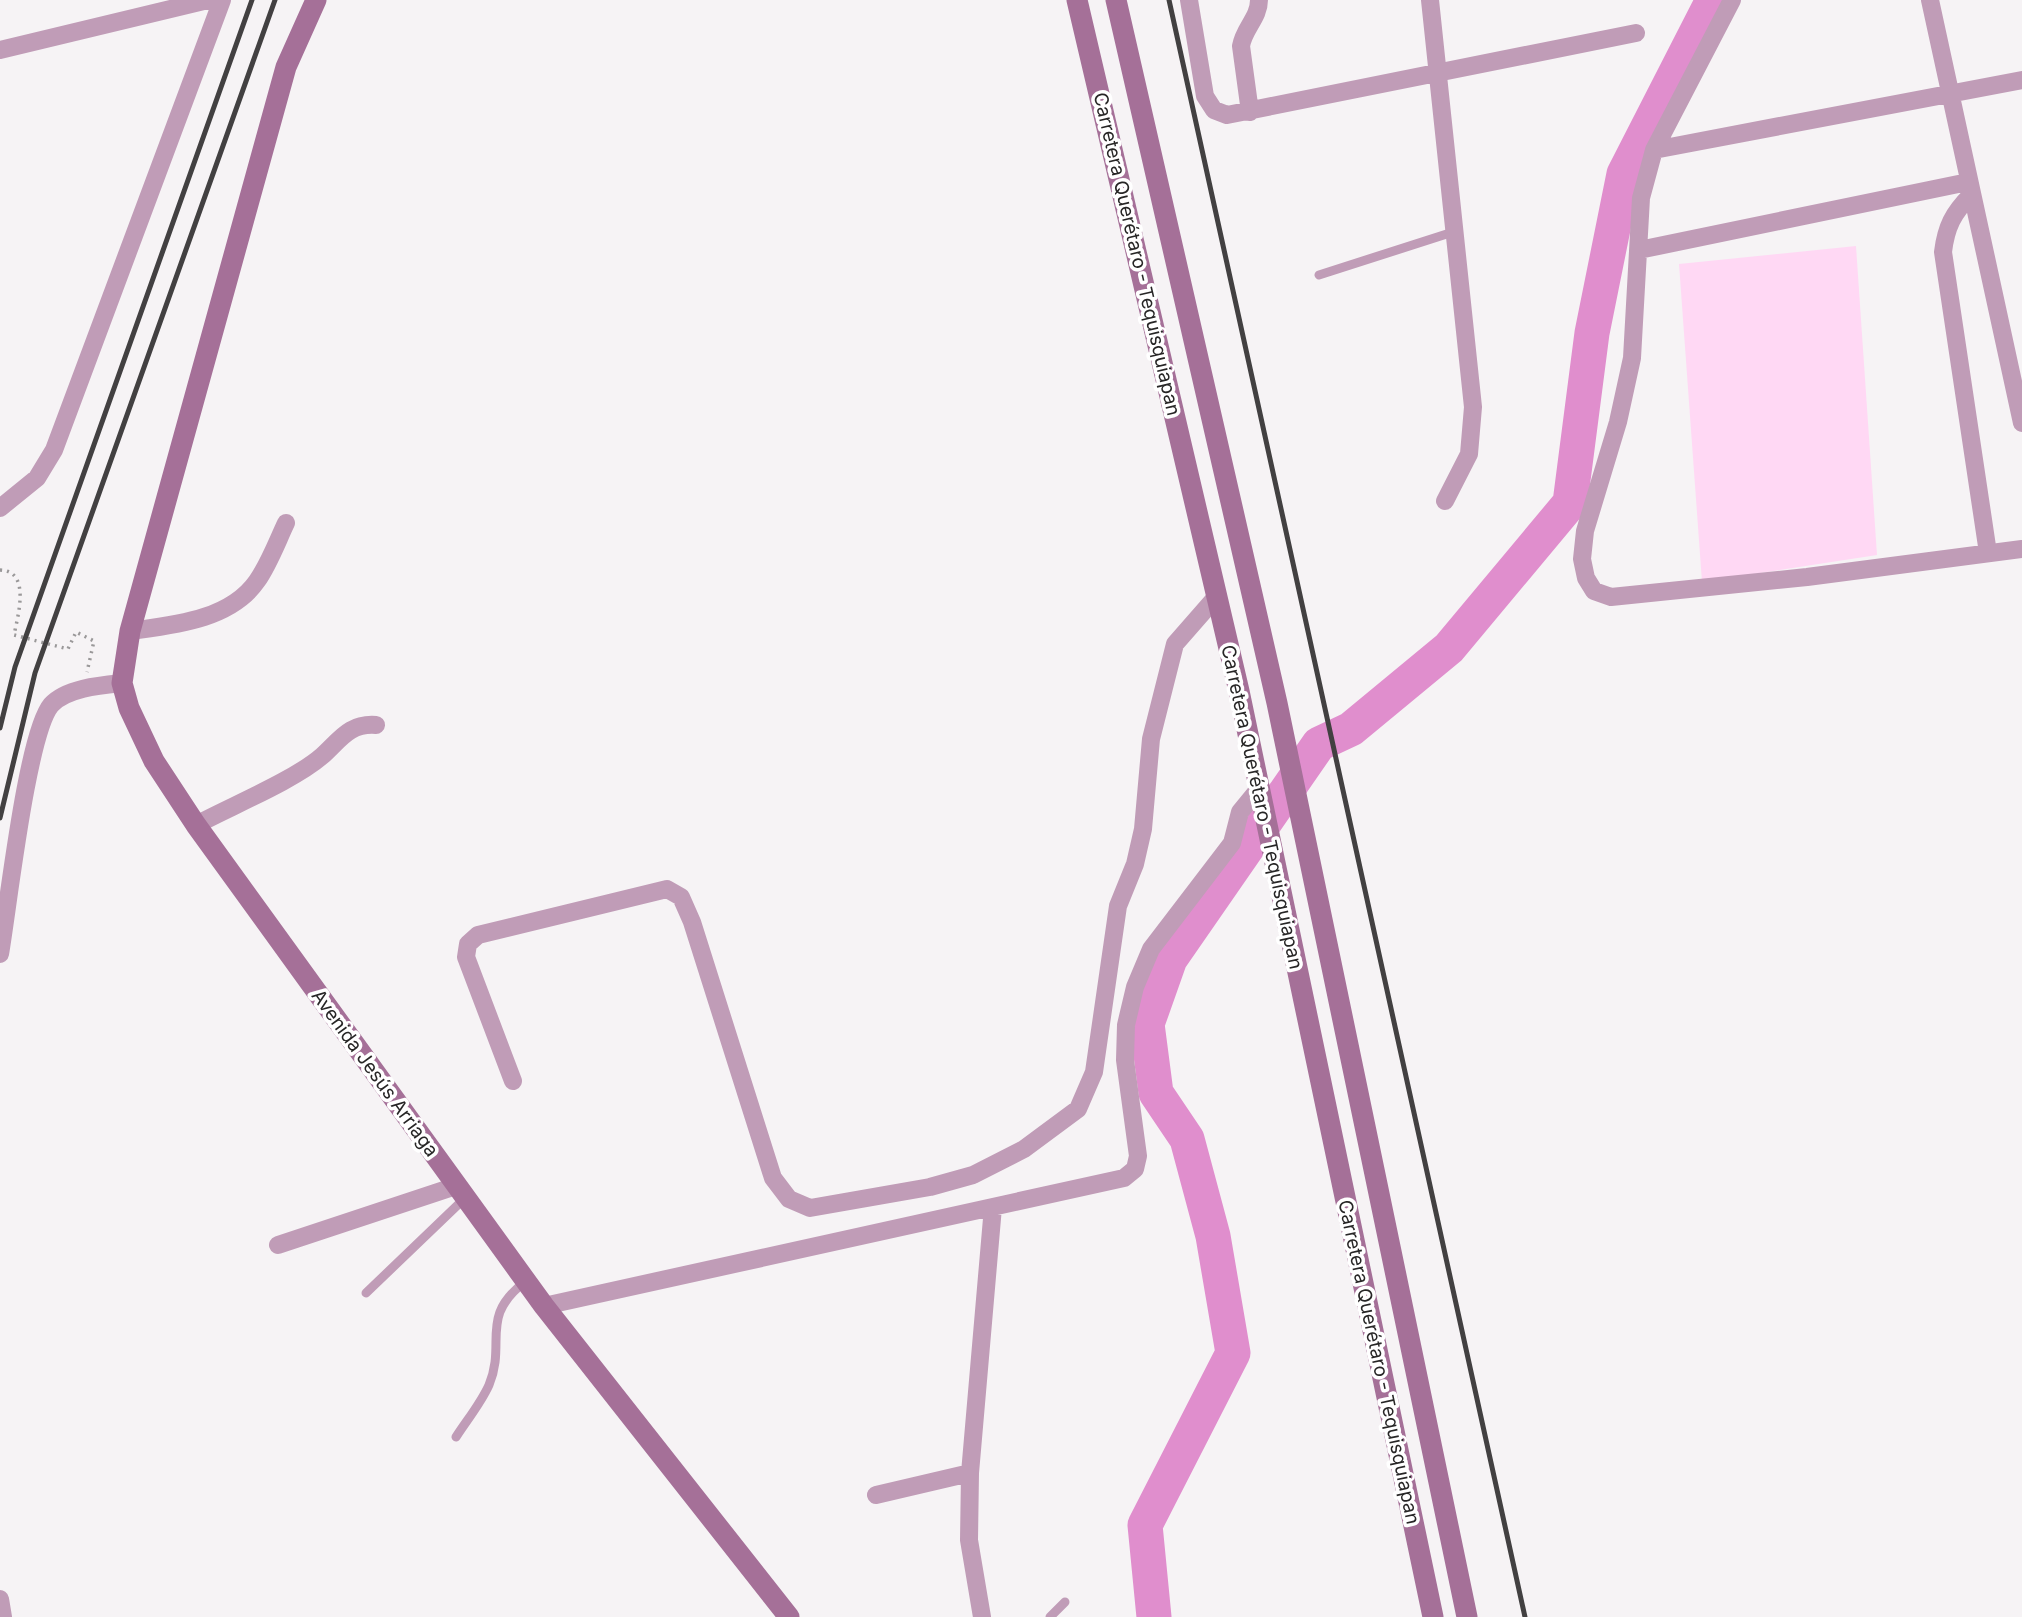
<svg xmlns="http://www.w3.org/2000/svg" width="2022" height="1617" font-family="Inter,sans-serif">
<rect width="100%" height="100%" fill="#f6f3f5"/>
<path fill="#ffd8f4" d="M 1856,246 L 1877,555 L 1702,582 L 1679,264 Z"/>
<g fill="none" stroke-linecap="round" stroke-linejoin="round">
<path stroke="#e08ecd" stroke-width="35" d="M 1154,1617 L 1145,1525 L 1233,1353 L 1213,1236 L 1187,1139 L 1156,1093 L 1147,1024 L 1170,959 L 1319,744 L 1351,729 L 1449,648 L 1570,503 L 1592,333 L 1624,174 L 1713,0"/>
<path stroke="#9a9899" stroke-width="3.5" stroke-dasharray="2 5" stroke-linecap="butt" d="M 0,570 C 31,571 18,615 14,635 L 68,649 L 76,632 L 94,641 L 87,672"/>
<path stroke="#c09cb7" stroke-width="9" d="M 1319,275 L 1453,232
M 366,1293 L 465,1198
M 456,1437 C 467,1420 481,1403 489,1385 C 507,1342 478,1317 526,1281
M 1050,1617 L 1065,1602"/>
<path stroke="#c09cb7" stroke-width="18" d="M 1189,0 L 1205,96 L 1214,110 L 1227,115 L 1636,33
M 1430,0 L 1473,407 L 1469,454 L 1445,501
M 1732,0 L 1654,150 L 1641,198 L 1632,358 L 1618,422 L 1585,531 L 1582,559 L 1586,578 L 1594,591 L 1611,597 L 1807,577 L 2022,549
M 1930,0 L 2022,423
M 0,50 L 208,0
M 1250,112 L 1241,46 C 1244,28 1259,18 1259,0
M 1654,150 L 2022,80
M 1971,195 C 1953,213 1946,227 1943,252 L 1988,553
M 1639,250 L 1968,182
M 0,508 L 37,478 L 54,450 L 222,0
M 130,631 C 173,625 230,620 257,581 C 269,564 277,542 286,523
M 196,825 C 231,806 293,781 322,756 C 340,740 349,723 376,725
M 0,954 C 8,908 27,734 51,705 C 66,688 102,685 122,683
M 513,1081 L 466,957 L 468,944 L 478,935 L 667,889 L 681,897 L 692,922 L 773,1178 L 789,1199 L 810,1208 L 930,1187 L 973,1175 L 1024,1149 L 1078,1109 L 1094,1072 L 1118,906 L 1135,864 L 1143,829 L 1151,739 L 1175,644 L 1217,596
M 278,1245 L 456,1186
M 544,1306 L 1124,1178 L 1135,1169 L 1138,1156 L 1125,1060 L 1126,1025 L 1135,987 L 1151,949 L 1232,843 L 1240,812 L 1258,790
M 876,1495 L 970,1473
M 0,1599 L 3,1617
M 982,1617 L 969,1540 L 970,1473 L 993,1207"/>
<path stroke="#a57098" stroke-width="21" d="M 316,0 L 286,67 L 130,631 L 122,683 L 129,708 L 154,761 L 196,825 L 544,1306 L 789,1617
M 1077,0 L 1239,691 L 1433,1617
M 1116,0 L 1277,703 L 1467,1617"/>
<path stroke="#424041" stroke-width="5" d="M 1169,0 L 1525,1617
M 0,728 L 15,667 L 252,0
M 0,818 L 35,673 L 275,0"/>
</g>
<g text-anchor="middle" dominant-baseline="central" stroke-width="7" stroke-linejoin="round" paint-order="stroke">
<g font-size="19" fill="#272626" stroke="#fff">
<text transform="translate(1137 254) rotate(77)">Carretera Querétaro - Tequisquiapan</text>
<text transform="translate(1262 807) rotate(78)">Carretera Querétaro - Tequisquiapan</text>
<text transform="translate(375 1073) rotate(54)">Avenida Jesús Arriaga</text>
<text transform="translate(1379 1362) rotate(78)">Carretera Querétaro - Tequisquiapan</text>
</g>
</g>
</svg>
